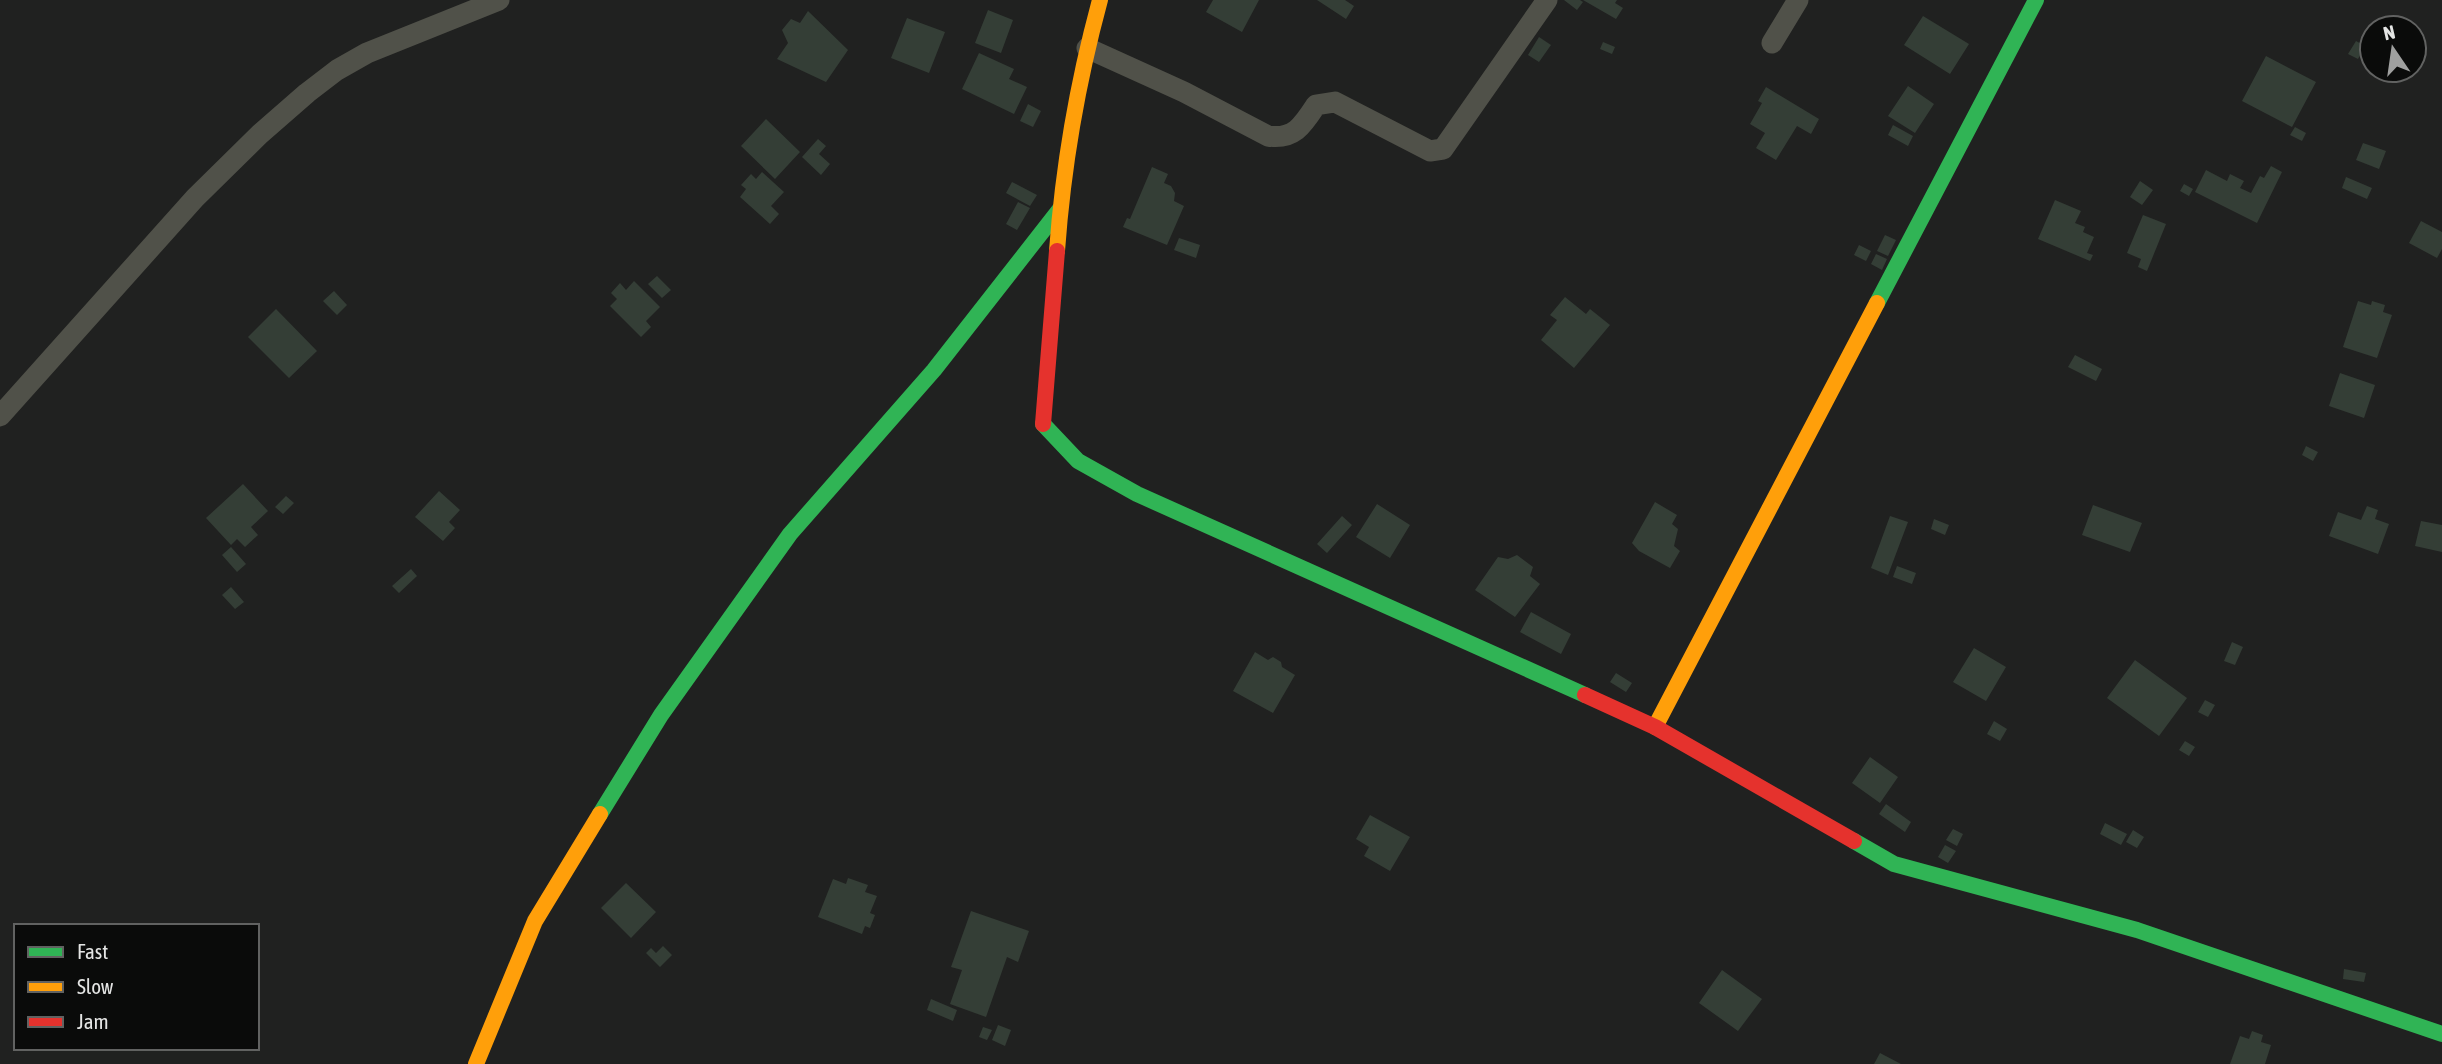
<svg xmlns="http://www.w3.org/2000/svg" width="2442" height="1064" font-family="'Asap Condensed',sans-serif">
<rect width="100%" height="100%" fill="#202120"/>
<path fill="#343e36" d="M 1213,0 L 1259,0 L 1242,32 L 1206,12 Z
M 1317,0 L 1345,0 L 1354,6 L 1346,19 Z
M 1564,0 L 1580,0 L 1583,2 L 1577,10 Z
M 1583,0 L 1617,0 L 1615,3 L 1623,8 L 1616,19 Z
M 988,10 L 1013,20 L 1001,53 L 975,43 Z
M 808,11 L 848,50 L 826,82 L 777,59 L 788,43 L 782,30 L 791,19 L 800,23 Z
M 1923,16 L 1969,44 L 1950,74 L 1904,45 Z
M 907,18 L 945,32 L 929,73 L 891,58 Z
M 1539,37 L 1551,45 L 1539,62 L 1528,55 Z
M 2356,41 L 2365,46 L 2358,59 L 2348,54 Z
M 1603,42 L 1615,47 L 1612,54 L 1600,49 Z
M 979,53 L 1014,69 L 1009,79 L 1027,87 L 1014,114 L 962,89 Z
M 2266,56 L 2316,82 L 2292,127 L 2242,101 Z
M 1908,86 L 1934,104 L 1915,133 L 1888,116 Z
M 1766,87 L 1819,119 L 1811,134 L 1797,126 L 1776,160 L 1756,148 L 1765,133 L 1750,124 L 1762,103 L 1758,101 Z
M 1028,104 L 1041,111 L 1033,127 L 1020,121 Z
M 766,119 L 800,152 L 775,179 L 741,146 Z
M 1893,125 L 1913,136 L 1908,146 L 1888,135 Z
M 2295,127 L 2306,133 L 2302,141 L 2290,135 Z
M 818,139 L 826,146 L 819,154 L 830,164 L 821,175 L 802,157 Z
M 2363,143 L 2386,151 L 2379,169 L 2356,160 Z
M 2271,166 L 2282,172 L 2257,223 L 2195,192 L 2206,170 L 2227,181 L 2230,174 L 2244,181 L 2240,188 L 2251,193 L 2260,176 L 2264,178 Z
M 1152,167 L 1168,174 L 1164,183 L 1171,186 L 1175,193 L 1174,201 L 1184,206 L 1167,245 L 1123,227 L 1127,218 L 1130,219 Z
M 762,172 L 784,192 L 771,206 L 779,214 L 770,224 L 740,197 L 746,189 L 741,185 L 751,174 L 756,179 Z
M 2346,177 L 2372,188 L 2367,199 L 2342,188 Z
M 2140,181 L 2153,190 L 2142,205 L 2130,197 Z
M 1012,182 L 1037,195 L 1030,206 L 1006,193 Z
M 2184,184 L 2193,189 L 2189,196 L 2180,191 Z
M 2055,200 L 2081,211 L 2075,223 L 2085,227 L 2083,232 L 2094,237 L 2087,253 L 2093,255 L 2090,261 L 2038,239 Z
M 1018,202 L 1030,208 L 1017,230 L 1006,224 Z
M 2143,215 L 2166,224 L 2147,271 L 2138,267 L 2141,259 L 2127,253 Z
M 2421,221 L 2442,232 L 2442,249 L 2437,258 L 2409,243 Z
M 1885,235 L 1896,240 L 1888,256 L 1877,251 Z
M 1179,238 L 1200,245 L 1196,258 L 1174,250 Z
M 1859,245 L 1871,251 L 1866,261 L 1854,255 Z
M 1876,254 L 1887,259 L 1882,270 L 1871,264 Z
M 657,276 L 671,290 L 662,298 L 648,284 Z
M 634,281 L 660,307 L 646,321 L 651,327 L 641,337 L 610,306 L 617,299 L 611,293 L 620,283 L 626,290 Z
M 334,291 L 347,305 L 337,315 L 323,301 Z
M 1565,297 L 1586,314 L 1590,309 L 1610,325 L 1574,368 L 1541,340 L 1557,320 L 1550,315 Z
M 2358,301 L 2371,305 L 2372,301 L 2385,305 L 2383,312 L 2392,315 L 2377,358 L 2343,347 Z
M 276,309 L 317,351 L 289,378 L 248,337 Z
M 2075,355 L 2102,369 L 2096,381 L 2068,367 Z
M 2340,373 L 2375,385 L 2364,418 L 2329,406 Z
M 2306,446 L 2318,452 L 2313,461 L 2302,455 Z
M 243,484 L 268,511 L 251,527 L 258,535 L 245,547 L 237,539 L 231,545 L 206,518 Z
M 439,491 L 460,510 L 449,522 L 455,528 L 443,541 L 415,517 Z
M 286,496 L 294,503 L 283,514 L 275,507 Z
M 1655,502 L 1677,515 L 1672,524 L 1678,529 L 1674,546 L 1680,551 L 1670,568 L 1639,551 L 1632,543 Z
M 1377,504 L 1410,525 L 1390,558 L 1356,537 Z
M 2093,505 L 2142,523 L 2130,552 L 2082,535 Z
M 2367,506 L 2378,510 L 2375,519 L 2389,524 L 2378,554 L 2329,536 L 2338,512 L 2361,520 Z
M 1342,516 L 1352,525 L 1327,553 L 1317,544 Z
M 1890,516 L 1908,522 L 1888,575 L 1871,568 Z
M 1934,519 L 1949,525 L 1945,535 L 1931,529 Z
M 2421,521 L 2442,525 L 2442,552 L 2415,546 Z
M 231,547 L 246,564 L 237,572 L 222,555 Z
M 1517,555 L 1533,567 L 1530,576 L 1540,584 L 1515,617 L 1475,590 L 1498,557 L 1508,559 Z
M 1897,566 L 1916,573 L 1912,584 L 1893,577 Z
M 411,569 L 417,576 L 399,593 L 392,586 Z
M 231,587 L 244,602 L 235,609 L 222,595 Z
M 1531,612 L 1571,634 L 1561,654 L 1520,632 Z
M 2232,642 L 2243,647 L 2235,665 L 2224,661 Z
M 1974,648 L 2006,667 L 1986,701 L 1953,682 Z
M 1255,652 L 1268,660 L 1273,657 L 1281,662 L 1282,667 L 1295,675 L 1273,713 L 1233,691 Z
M 2135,660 L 2187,698 L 2159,736 L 2107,698 Z
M 1616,673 L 1632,683 L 1626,692 L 1610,682 Z
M 2205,700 L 2215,705 L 2208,717 L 2198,712 Z
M 1994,721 L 2007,729 L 2000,741 L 1987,734 Z
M 2185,741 L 2195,747 L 2189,756 L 2179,750 Z
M 1870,757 L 1898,777 L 1880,803 L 1852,783 Z
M 1886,804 L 1911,822 L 1905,832 L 1879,814 Z
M 1370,815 L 1410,837 L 1390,871 L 1364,856 L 1369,847 L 1356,839 Z
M 2105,823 L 2127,834 L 2121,845 L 2100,834 Z
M 1953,829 L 1963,834 L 1957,846 L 1946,840 Z
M 2133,830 L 2144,837 L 2137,848 L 2126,842 Z
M 1945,845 L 1956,851 L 1948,863 L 1938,857 Z
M 848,878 L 868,885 L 865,892 L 877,896 L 870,913 L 875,915 L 870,928 L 865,926 L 862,934 L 818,917 L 833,879 L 846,884 Z
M 626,883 L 656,912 L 631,938 L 601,908 Z
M 971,911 L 1029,931 L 1018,962 L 1007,957 L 986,1017 L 950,1004 L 962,970 L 951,967 Z
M 663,946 L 672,955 L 660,967 L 646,953 L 651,948 L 656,953 Z
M 2344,969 L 2366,973 L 2364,982 L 2343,979 Z
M 1722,970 L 1762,999 L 1738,1031 L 1699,1003 Z
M 931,999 L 957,1010 L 953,1021 L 927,1010 Z
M 998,1025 L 1011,1030 L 1005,1046 L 992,1040 Z
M 983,1027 L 992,1030 L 987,1040 L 979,1037 Z
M 2252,1031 L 2263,1035 L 2261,1042 L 2271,1045 L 2265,1064 L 2230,1064 L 2240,1036 L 2249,1039 Z
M 1880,1053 L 1901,1064 L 1874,1064 Z"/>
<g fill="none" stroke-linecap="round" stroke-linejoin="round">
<path stroke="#505149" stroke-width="21" d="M 1772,43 L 1798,0
M 1087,48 L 1184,92 L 1268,136 C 1294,140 1303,125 1316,105 L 1335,102 L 1430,151 L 1443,149 L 1547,0
M 0,416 L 195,198 L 260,134 L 307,93 L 337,70 L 367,53 L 499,0"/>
<path stroke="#30b455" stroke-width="16" d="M 1877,303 L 2036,0
M 1043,424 L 1078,461 L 1137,494 L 1585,695
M 600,814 L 661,715 L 790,534 L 934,370 L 1060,209
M 1854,841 L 1894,864 L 2137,930 L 2442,1034"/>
<path stroke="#ff9f0a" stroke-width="16" d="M 1057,251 C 1063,167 1078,81 1100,0
M 1655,727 L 1877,303
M 476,1064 L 535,921 L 600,814"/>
<path stroke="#e5322d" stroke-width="16" d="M 1043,424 L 1057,251
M 1585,695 L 1655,727 L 1854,841"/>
</g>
<rect x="14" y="924" width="245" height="126" fill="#0a0b0a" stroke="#616261" stroke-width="2"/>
<rect x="28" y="947" width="35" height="10" fill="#30b455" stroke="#616261" stroke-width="2"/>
<text x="77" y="959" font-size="21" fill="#e4e5e4">Fast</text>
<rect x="28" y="982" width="35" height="10" fill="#ff9f0a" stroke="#616261" stroke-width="2"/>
<text x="77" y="994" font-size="21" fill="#e4e5e4">Slow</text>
<rect x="28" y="1017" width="35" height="10" fill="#e5322d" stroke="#616261" stroke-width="2"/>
<text x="77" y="1029" font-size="21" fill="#e4e5e4">Jam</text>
<g transform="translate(2393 49) rotate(347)"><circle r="33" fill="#0a0b0a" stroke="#616261" stroke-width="2"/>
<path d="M0-5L12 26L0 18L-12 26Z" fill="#9fa09f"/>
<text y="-10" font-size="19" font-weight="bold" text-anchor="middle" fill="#e4e5e4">N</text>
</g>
</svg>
